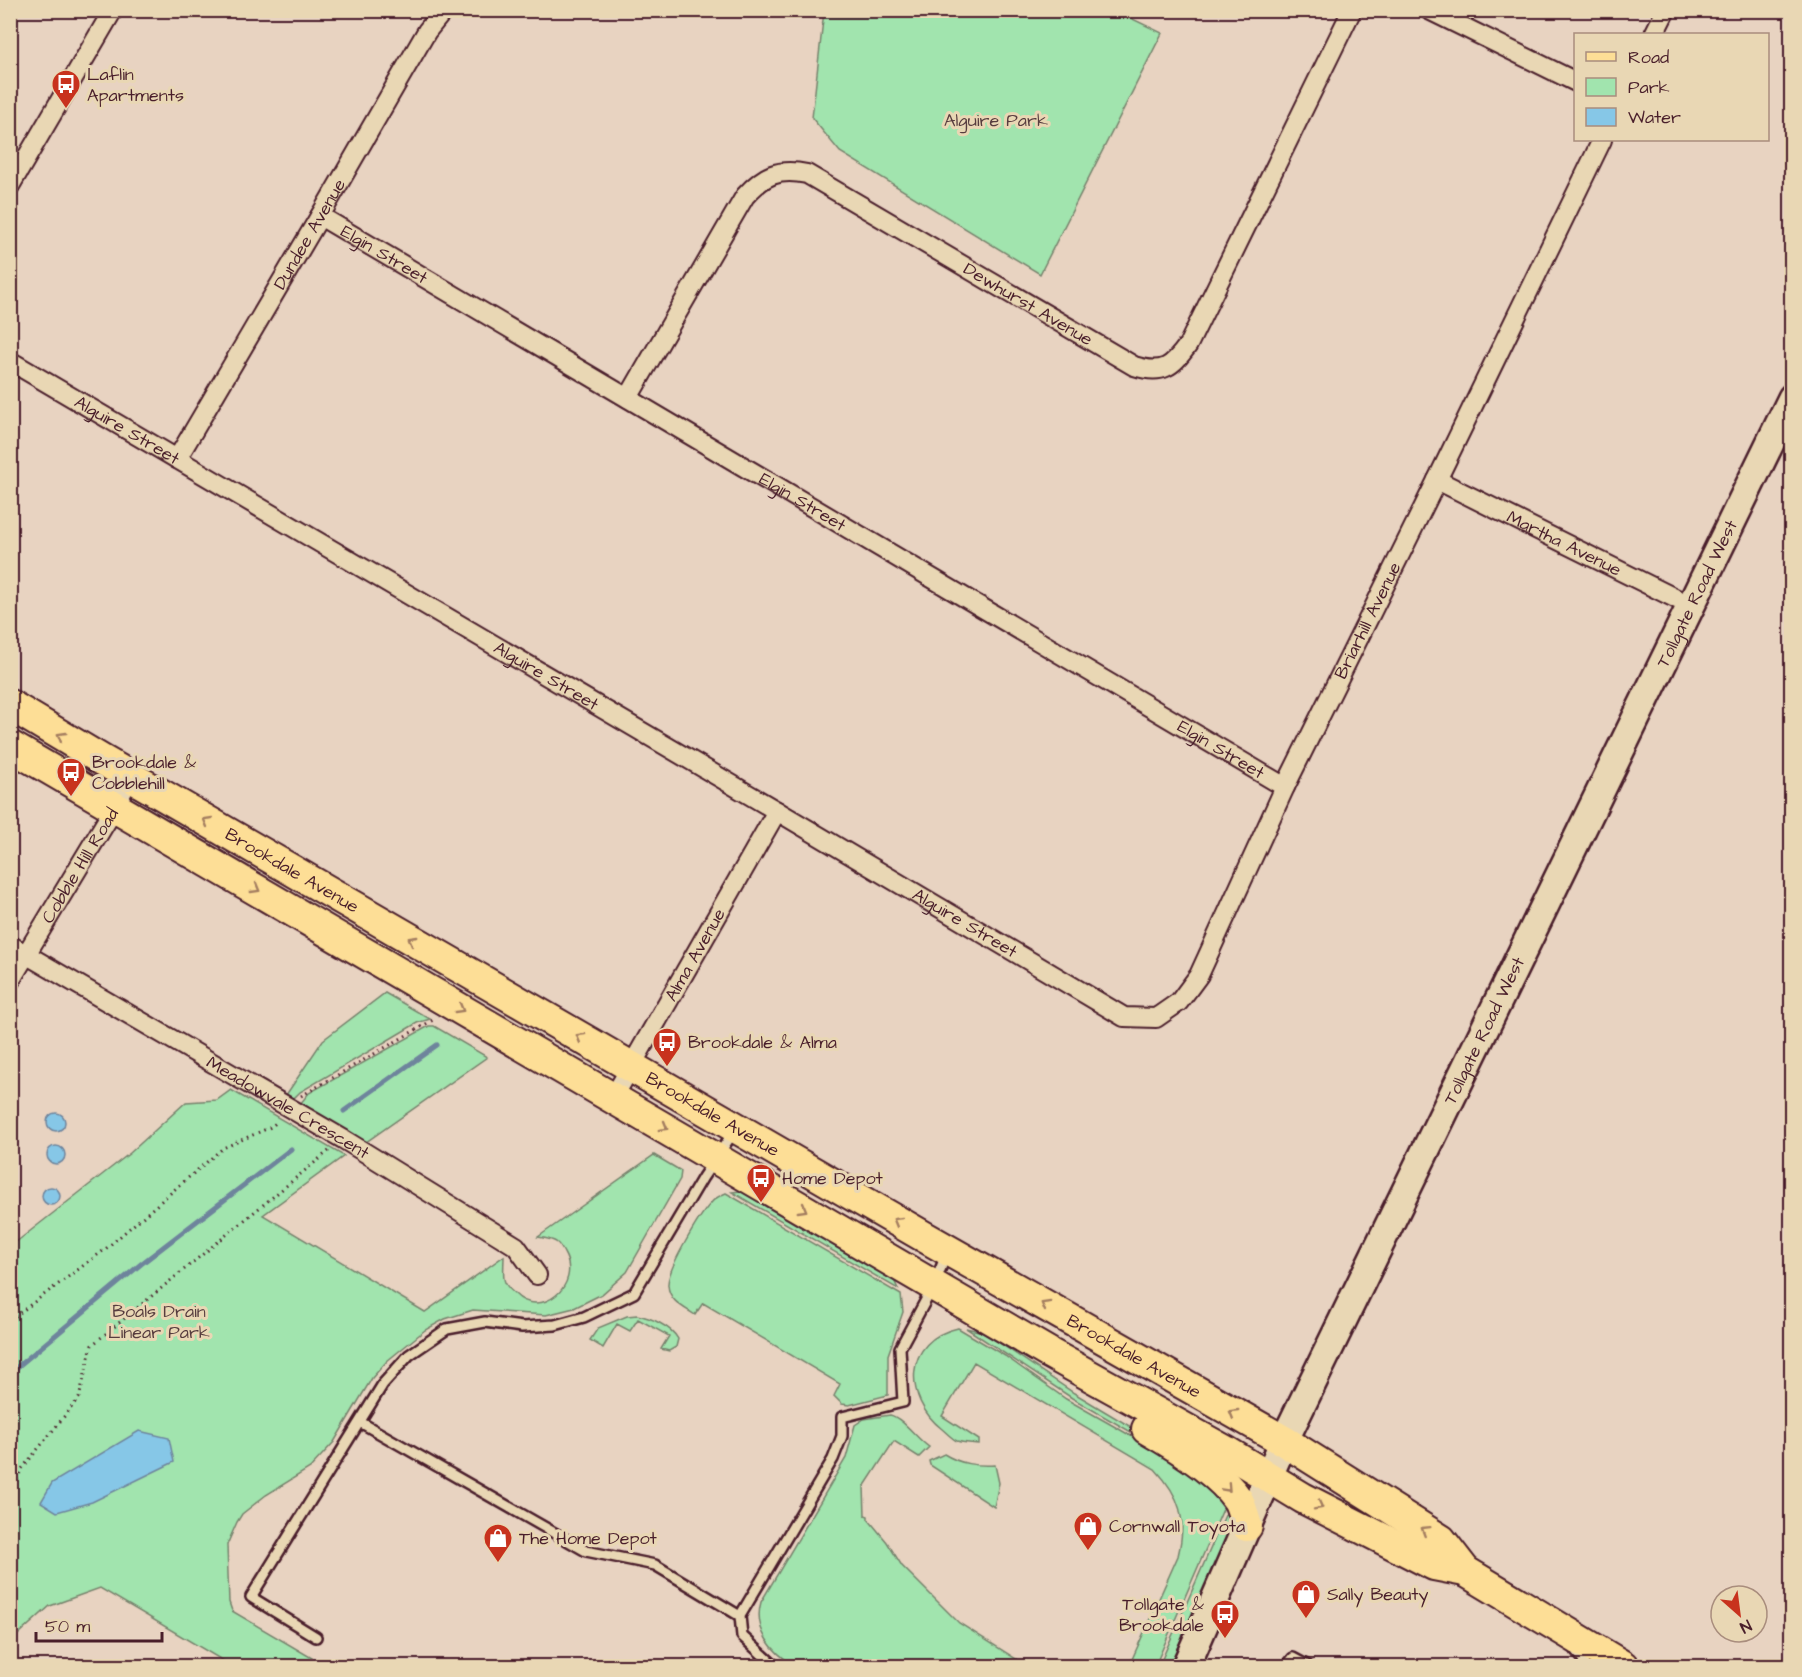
<svg xmlns="http://www.w3.org/2000/svg" width="1802" height="1677" font-family="'Architects Daughter',sans-serif">
<rect width="100%" height="100%" fill="#e8d3c1"/>
<filter id="ink" filterUnits="userSpaceOnUse"><feTurbulence type="fractalNoise" baseFrequency=".0167" numOctaves="2"/><feDisplacementMap in="SourceGraphic" scale="12" xChannelSelector="R" yChannelSelector="G"/><feConvolveMatrix kernelMatrix="1 2 1 2 8 2 1 2 1" color-interpolation-filters="sRGB"/></filter>
<g filter="url(#ink)">
<path fill="#a1e4ae" stroke="#76826c" stroke-width="1.5" d="M 824,11 L 1116,11 L 1162,33 L 1040,274 L 840,152 L 812,118 Z
M 385,993 L 430,1019 L 417,1023 L 300,1092 L 293,1099 L 286,1095 L 323,1040 Z
M 429,1026 L 434,1026 L 487,1057 L 366,1142 L 300,1104 L 309,1093 Z
M 231,1090 L 344,1156 L 263,1215 L 425,1312 L 504,1256 C 504,1263 503,1272 504,1279 C 505,1285 510,1290 515,1294 C 540,1320 583,1285 564,1253 C 562,1249 559,1244 556,1242 C 551,1239 543,1238 538,1237 L 654,1155 L 681,1171 L 680,1179 L 627,1272 L 602,1294 L 574,1308 L 546,1315 L 473,1310 L 445,1319 L 425,1330 L 387,1361 L 372,1378 L 334,1442 L 310,1468 L 266,1495 L 242,1514 L 237,1522 L 227,1545 L 229,1602 L 232,1611 L 312,1658 L 309,1663 L 316,1666 L 232,1666 L 100,1588 L 50,1606 L 11,1641 L 11,1246 L 130,1153 L 186,1102 L 217,1100 Z
M 741,1191 L 894,1280 L 898,1289 L 732,1192 Z
M 726,1193 L 901,1295 L 903,1312 L 888,1355 L 888,1395 L 849,1405 L 842,1404 L 834,1396 L 840,1384 L 703,1303 L 695,1315 C 683,1307 669,1301 668,1285 C 667,1269 700,1215 711,1203 C 715,1198 721,1195 726,1193 Z
M 637,1315 C 650,1317 672,1327 678,1339 L 676,1347 L 669,1351 L 661,1349 L 669,1336 L 638,1319 L 630,1331 L 617,1324 L 603,1348 L 590,1340 L 598,1328 L 627,1316 Z
M 958,1328 L 1005,1356 L 1066,1399 L 1140,1441 L 1227,1500 L 1155,1666 L 1129,1666 L 1178,1556 C 1187,1519 1181,1497 1155,1469 L 974,1362 L 942,1416 L 979,1440 L 979,1444 C 972,1443 963,1443 957,1441 C 951,1438 947,1433 942,1429 C 903,1398 903,1340 958,1328 Z
M 966,1328 L 983,1332 L 1074,1393 L 1163,1446 L 1157,1447 L 1072,1398 Z
M 890,1415 C 903,1418 917,1439 929,1447 L 919,1457 L 894,1441 L 864,1487 L 865,1515 L 868,1516 L 868,1519 L 887,1542 L 902,1566 L 959,1623 L 1027,1666 L 795,1666 C 772,1652 753,1630 761,1602 L 846,1458 L 855,1425 L 864,1419 Z
M 944,1454 C 960,1464 976,1466 995,1465 L 999,1483 L 994,1507 L 930,1465 L 929,1461 Z
M 1230,1504 L 1233,1519 L 1224,1556 L 1219,1557 L 1169,1666 L 1159,1666 Z"/>
<path fill="#86c7e7" stroke="#6e849c" stroke-width="1.5" d="M47 1122a9 9 0 1 1 18 0a9 9 0 1 1-18 0Z
M47 1155a9 9 0 1 1 18 0a9 9 0 1 1-18 0Z
M42 1196a9 9 0 1 1 18 0a9 9 0 1 1-18 0Z
M 139,1431 L 169,1438 L 174,1462 L 92,1502 L 57,1512 L 41,1502 L 52,1483 Z"/>
<g fill="none" stroke-linecap="round" stroke-linejoin="round">
<path stroke="#6e849c" stroke-width="5" d="M 344,1111 L 437,1045
M 10,1373 L 141,1264 L 291,1149"/>
<g stroke="#4a1f2b" stroke-width="14">
<path id="lane" d="M 360,1422 L 586,1551 L 655,1565 L 740,1616
M 316,1637 L 251,1597 L 383,1384 L 409,1355 L 447,1329 L 485,1322 L 522,1327 L 555,1325 L 584,1317 L 634,1293 L 703,1177 L 735,1130
M 1576,1651 L 1583,1659 L 1584,1666
M 775,1666 L 742,1636 L 740,1616 L 833,1459 L 842,1436 L 842,1417 L 903,1402 L 900,1348 L 934,1285 L 946,1255
M 1287,1666 L 1293,1658 L 1308,1666"/>
</g>
<g stroke="#4a1f2b" stroke-width="22">
<g id="street">
<path d="M 1429,10 L 1576,82"/>
<path d="M 1654,34 L 1666,10"/>
<path d="M 10,186 L 113,10"/>
<path id="s1" d="M 320,216 L 1285,787"/>
<path id="s2" d="M 10,361 L 777,811 L 1124,1017 L 1156,1018 L 1179,1002 L 1199,975 L 1285,787 L 1437,480 L 1602,140"/>
<path id="s3" d="M 628,398 L 745,196 C 764,175 778,168 807,174 L 1134,366 C 1163,375 1172,367 1188,345 L 1352,10"/>
<path id="s4" d="M 177,459 L 320,216 L 416,50 L 427,31 L 444,10"/>
<path id="s5" d="M 1437,480 L 1691,606"/>
<path id="s6" d="M 10,945 L 343,1139 L 516,1246 L 537,1275"/>
<path id="s7" d="M 10,981 L 115,807 L 130,776"/>
<path id="s8" d="M 613,1098 L 777,811"/>
</g>
</g>
<g stroke="#4a1f2b" stroke-width="32">
<g id="secondary">
<path id="s9" d="M 1186,1666 L 1284,1441 L 1792,398"/>
</g>
</g>
<g stroke="#4a1f2b" stroke-width="34">
<g id="primary">
<path id="s10" d="M 10,705 L 102,760 L 923,1236 L 1284,1441 L 1441,1540 L 1465,1571 L 1623,1666"/>
<path d="M 10,746 L 1049,1353 L 1224,1450 L 1303,1498 L 1434,1565 L 1465,1571"/>
<path d="M 1147,1429 C 1175,1445 1220,1473 1238,1500 C 1242,1507 1244,1518 1247,1526"/>
</g>
</g>
<path stroke="#4a1f2b" stroke-width="3" stroke-dasharray="1.5 4.5" stroke-linecap="butt" d="M 301,1096 L 433,1020
M 10,1320 L 103,1251 L 223,1148 L 271,1127 L 278,1121
M 10,1496 L 21,1470 L 79,1398 L 92,1345 L 330,1150"/>
<use href="#lane" stroke="#e9d7b4" stroke-width="9"/>
<use href="#street" stroke="#e9d7b4" stroke-width="18"/>
<use href="#secondary" stroke="#e9d7b4" stroke-width="27"/>
<use href="#primary" stroke="#fdde96" stroke-width="30"/>
</g>
<defs><path id="oneway-chevron" d="M-2-3.5L2.5 0L-2 3.5" fill="none" stroke-width="1.6" stroke-linecap="round" stroke-linejoin="round" transform="scale(1.5)"/></defs>
<g stroke="#a47e60">
<use href="#oneway-chevron" transform="translate(61 736) rotate(-149)"/>
<use href="#oneway-chevron" transform="translate(207 821) rotate(-150)"/>
<use href="#oneway-chevron" transform="translate(256 889) rotate(30)"/>
<use href="#oneway-chevron" transform="translate(412 940) rotate(-150)"/>
<use href="#oneway-chevron" transform="translate(460 1009) rotate(30)"/>
<use href="#oneway-chevron" transform="translate(580 1037) rotate(-150)"/>
<use href="#oneway-chevron" transform="translate(664 1127) rotate(30)"/>
<use href="#oneway-chevron" transform="translate(803 1209) rotate(30)"/>
<use href="#oneway-chevron" transform="translate(897 1221) rotate(-150)"/>
<use href="#oneway-chevron" transform="translate(1045 1305) rotate(-150)"/>
<use href="#oneway-chevron" transform="translate(1233 1413) rotate(-150)"/>
<use href="#oneway-chevron" transform="translate(1227 1488) rotate(47)"/>
<use href="#oneway-chevron" transform="translate(1319 1506) rotate(27)"/>
<use href="#oneway-chevron" transform="translate(1425 1530) rotate(-148)"/>
</g>
</g>
<defs>
<g id="bus-pin" transform="scale(1.5)"><path d="M0 17L-7.5 6A9.5 9.5 0 1 1 7.5 6Z" fill="#c8321e" stroke="#e9d7b4"/><path d="M-5-6H5V4H4V6H2V4H-2V6H-4V4H-5ZM-3.5-4V0h7V-4ZM-3.5 1.2v1.5H-2V1.2ZM2 1.2v1.5H3.5V1.2Z" fill="#fff"/></g>
<g id="shop-pin" transform="scale(1.5)"><path d="M0 17L-7.5 6A9.5 9.5 0 1 1 7.5 6Z" fill="#c8321e" stroke="#e9d7b4"/><path d="M-5-2.5h2.3a2.7 3.5 0 0 1 5.4 0H5L5.5 6h-11ZM-1.5-2.5h3a1.5 2.3 0 0 0-3 0Z" fill="#fff"/></g>
</defs>
<g fill-rule="evenodd">
<use href="#bus-pin" x="66" y="84"/>
<use href="#bus-pin" x="71" y="772"/>
<use href="#bus-pin" x="667" y="1042"/>
<use href="#bus-pin" x="761" y="1178"/>
<use href="#shop-pin" x="1088" y="1526"/>
<use href="#shop-pin" x="498" y="1538"/>
<use href="#shop-pin" x="1306" y="1594"/>
<use href="#bus-pin" x="1225" y="1614"/>
</g>
<g text-anchor="middle" dominant-baseline="central" stroke-width="6" stroke-linejoin="round" paint-order="stroke">
<g font-size="18" fill="#4a1f2b" stroke="#e9d7b4" text-anchor="start">
<text x="87" y="74">Laflin<tspan x="87" dy="21">Apartments</tspan></text>
<text x="92" y="762">Brookdale &amp;<tspan x="92" dy="21">Cobblehill</tspan></text>
<text x="688" y="1042">Brookdale &amp; Alma</text>
<text x="782" y="1178">Home Depot</text>
<text x="1109" y="1526">Cornwall Toyota</text>
<text x="519" y="1538">The Home Depot</text>
<text x="1327" y="1594">Sally Beauty</text>
<text x="1204" y="1604" text-anchor="end">Tollgate &amp;<tspan x="1204" dy="21">Brookdale</tspan></text>
</g>
<g font-size="18" fill="#573d3f" stroke="#e9d7b4">
<text x="996" y="120">Alguire Park</text>
<text x="159" y="1311">Boals Drain<tspan x="159" dy="21">Linear Park</tspan></text>
</g>
<g font-size="18" fill="#4a1f2b" stroke="#e9d7b4">
<text stroke="none"><textPath href="#s4" startOffset="261">Dundee Avenue</textPath></text>
<text stroke="none"><textPath href="#s1" startOffset="75">Elgin Street</textPath></text>
<text stroke="none"><textPath href="#s3" startOffset="560">Dewhurst Avenue</textPath></text>
<text stroke="none"><textPath href="#s2" startOffset="136">Alguire Street</textPath></text>
<text stroke="none"><textPath href="#s1" startOffset="561">Elgin Street</textPath></text>
<text stroke="none"><textPath href="#s5" startOffset="142">Martha Avenue</textPath></text>
<text stroke="none"><textPath href="#s9" startOffset="1188">Tollgate Road West</textPath></text>
<text stroke="none"><textPath href="#s2" startOffset="1779">Briarhill Avenue</textPath></text>
<text stroke="none"><textPath href="#s2" startOffset="622">Alguire Street</textPath></text>
<text stroke="none"><textPath href="#s1" startOffset="1047">Elgin Street</textPath></text>
<text stroke="none"><textPath href="#s7" startOffset="135">Cobble Hill Road</textPath></text>
<text stroke="none"><textPath href="#s10" startOffset="327">Brookdale Avenue</textPath></text>
<text stroke="none"><textPath href="#s2" startOffset="1108">Alguire Street</textPath></text>
<text stroke="none"><textPath href="#s8" startOffset="165">Alma Avenue</textPath></text>
<text stroke="none"><textPath href="#s9" startOffset="702">Tollgate Road West</textPath></text>
<text stroke="none"><textPath href="#s6" startOffset="322">Meadowvale Crescent</textPath></text>
<text stroke="none"><textPath href="#s10" startOffset="813">Brookdale Avenue</textPath></text>
<text stroke="none"><textPath href="#s10" startOffset="1299">Brookdale Avenue</textPath></text>
</g>
</g>
<rect width="1802" height="1677" fill="none" stroke="#e9d7b4" stroke-width="36"/>
<rect x="18" y="18" width="1766" height="1641" fill="none" stroke="#4a1f2b" stroke-width="2" filter="url(#ink)"/>
<rect x="1574" y="33" width="195" height="108" fill="#e9d7b4" stroke="#a98d7d" stroke-width="1.5"/>
<rect x="1586" y="52" width="30" height="9" fill="#fdde96" stroke="#a98d7d" stroke-width="1.5"/>
<text x="1628" y="63" font-size="18" fill="#4a1f2b">Road</text>
<rect x="1586" y="78" width="30" height="18" fill="#a1e4ae" stroke="#a98d7d" stroke-width="1.5"/>
<text x="1628" y="93" font-size="18" fill="#4a1f2b">Park</text>
<rect x="1586" y="108" width="30" height="18" fill="#86c7e7" stroke="#a98d7d" stroke-width="1.5"/>
<text x="1628" y="123" font-size="18" fill="#4a1f2b">Water</text>
<g transform="translate(1739 1614) rotate(152)"><circle r="28" fill="#e9d7b4" stroke="#a98d7d" stroke-width="1.5"/>
<path d="M0-4.5L10 22L0 15L-10 22Z" fill="#c8321e"/>
<text y="-9" font-size="16" font-weight="bold" text-anchor="middle" fill="#4a1f2b">N</text>
</g>
<path d="M36 1632v9h126v-9" fill="none" stroke="#4a1f2b" stroke-width="3"/>
<text x="45" y="1632" font-size="18" fill="#4a1f2b" stroke="#e9d7b4" stroke-width="4.5" paint-order="stroke">50 m</text>
</svg>
